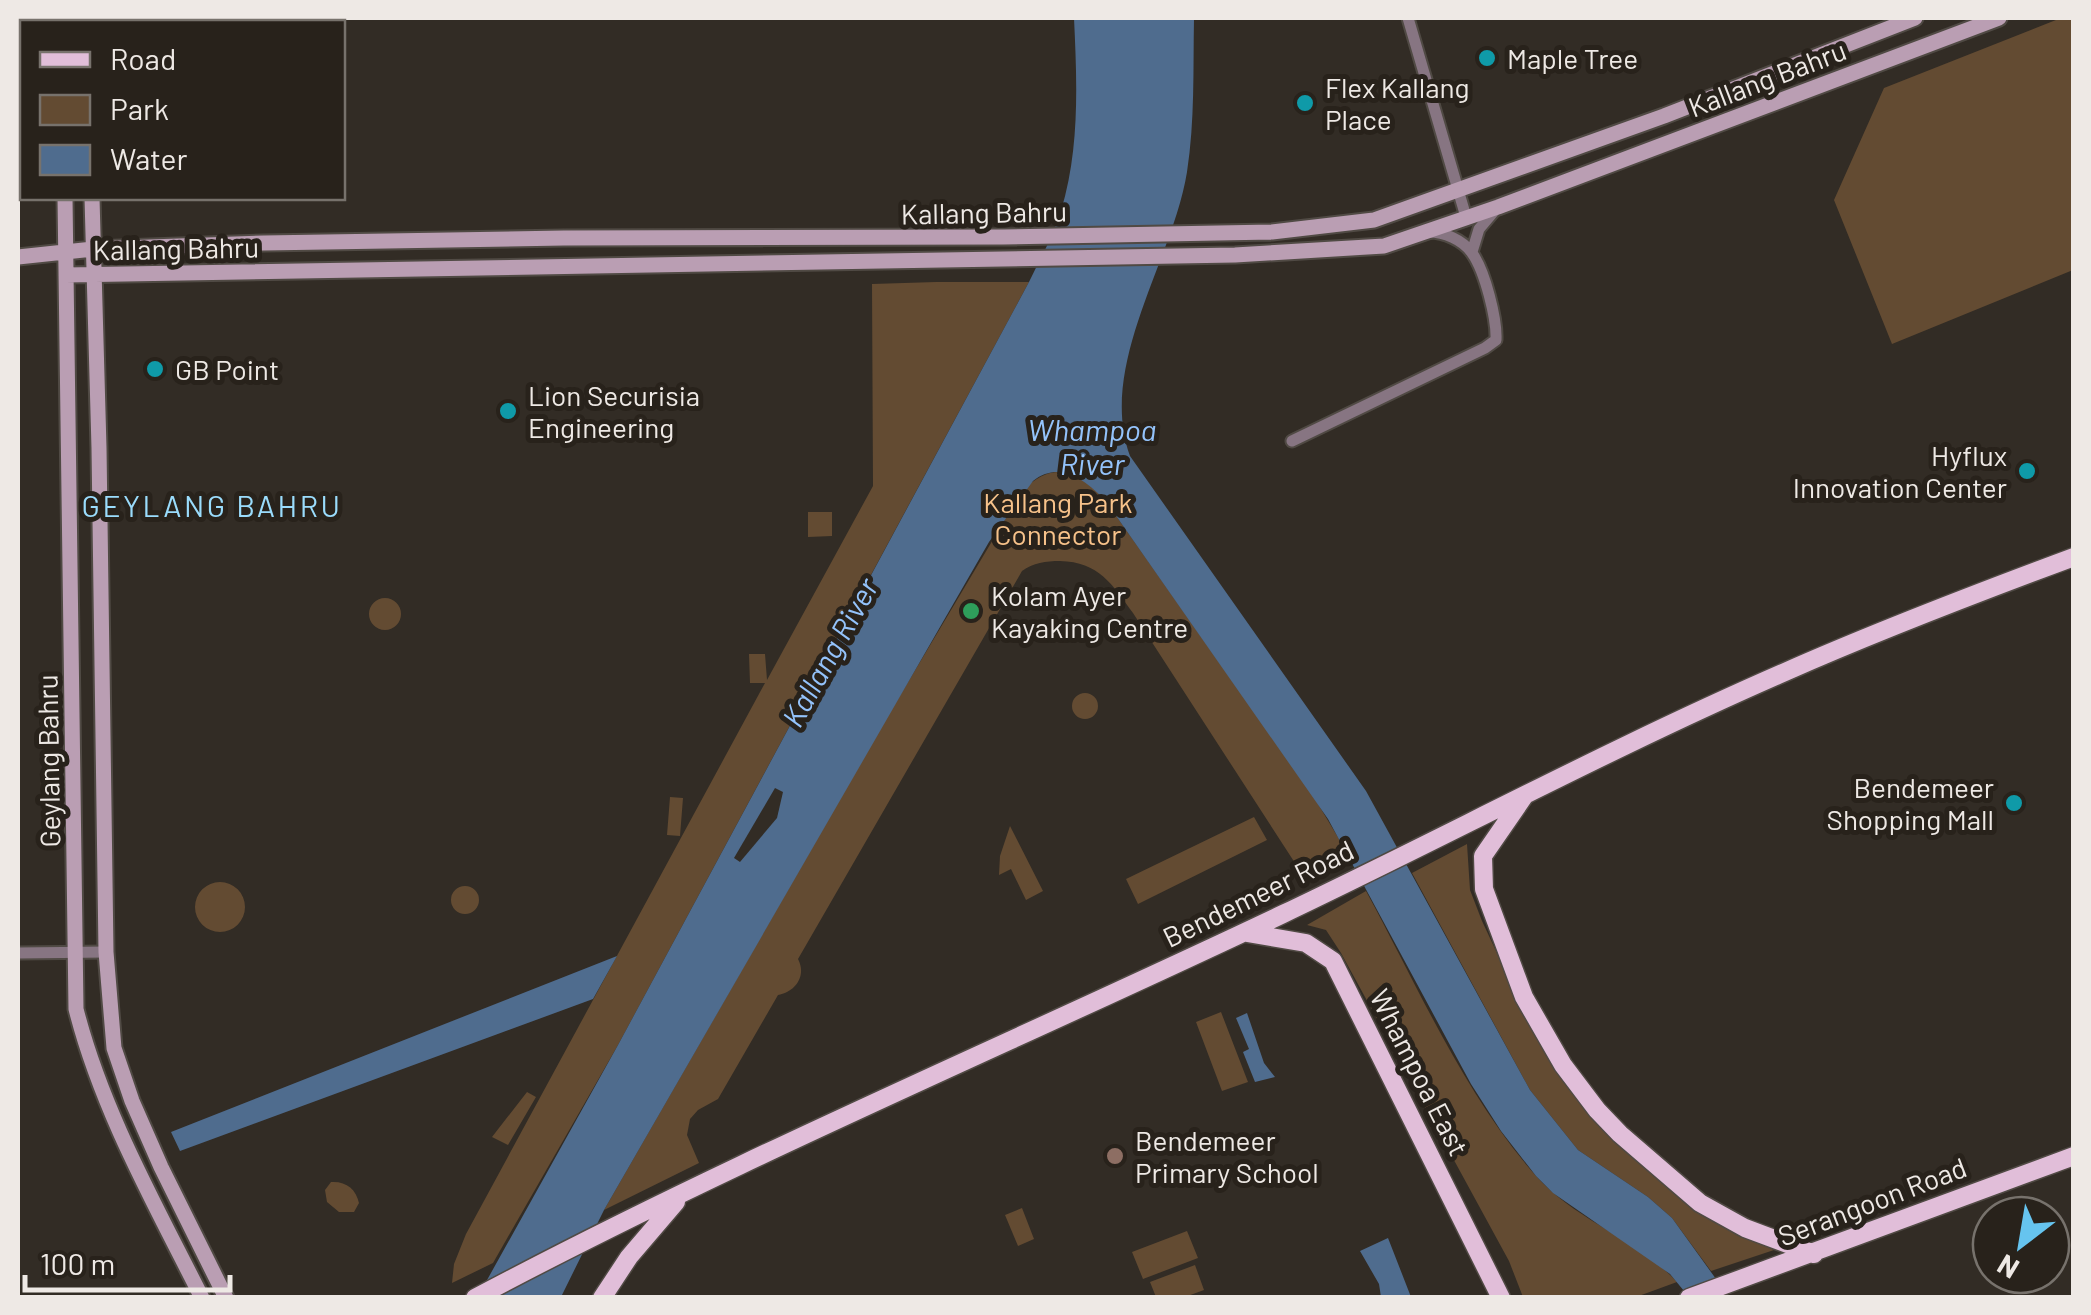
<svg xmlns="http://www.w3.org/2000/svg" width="2091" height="1315" font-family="Barlow,sans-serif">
<rect width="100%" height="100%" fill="#322c25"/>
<path fill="#634b32" d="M 2061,18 L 2074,18 L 2073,270 L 1892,344 L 1834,200 L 1884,88 Z
M 936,282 L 1029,282 L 818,673 L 889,714 L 1022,491 C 1053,460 1078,470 1105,500 L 1315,799 L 1351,859 L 1306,880 L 1133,613 C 1112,584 1099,562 1060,561 C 1046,561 1033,563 1022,571 L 798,959 C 807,976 795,992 778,995 L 718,1099 L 698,1110 L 690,1119 L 687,1135 L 699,1163 L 604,1210 L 885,721 L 815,679 L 618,1045 L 493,1263 L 452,1283 L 454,1264 L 466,1234 L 765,683 L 750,683 L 749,654 L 765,654 L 767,680 L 873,486 L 872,284 Z
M 808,512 L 832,512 L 832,536 L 808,537 Z
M369 614a16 16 0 1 1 32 0a16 16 0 1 1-32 0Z
M1072 706a13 13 0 1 1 26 0a13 13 0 1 1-26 0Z
M 670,797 L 683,798 L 680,836 L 667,835 Z
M 1254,817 L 1267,840 L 1138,904 L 1126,879 Z
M 1010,826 L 1043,891 L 1026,900 L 1011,869 L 999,875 L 1000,856 Z
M 1467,844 L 1470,890 L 1482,921 L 1517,996 L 1583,1100 L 1745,1236 L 1774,1250 L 1711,1271 L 1672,1218 L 1648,1197 L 1578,1150 L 1530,1090 L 1412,873 Z
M195 907a25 25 0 1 1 50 0a25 25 0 1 1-50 0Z
M451 900a14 14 0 1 1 28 0a14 14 0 1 1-28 0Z
M 1366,891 C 1417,985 1465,1096 1536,1176 C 1575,1220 1637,1239 1677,1282 L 1636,1297 L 1523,1297 L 1509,1261 L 1341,953 L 1326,930 L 1307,925 Z
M 1221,1012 L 1248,1082 L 1222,1091 L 1196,1022 Z
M 527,1092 L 536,1097 L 508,1145 L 492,1137 Z
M 331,1182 C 346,1181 356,1189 359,1203 L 354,1212 L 339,1212 L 327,1202 L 325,1190 Z
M 1022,1208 L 1034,1239 L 1018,1246 L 1005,1215 Z
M 1187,1231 L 1198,1258 L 1143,1279 L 1132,1252 Z
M 1195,1265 L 1204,1290 L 1185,1297 L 1156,1297 L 1150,1282 Z"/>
<path fill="#4f6c8e" d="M 1074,18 L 1194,18 C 1193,69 1195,121 1187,172 C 1173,260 1097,365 1130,456 L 1366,791 L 1530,1090 L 1578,1150 L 1648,1197 L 1672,1218 L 1729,1297 L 1689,1297 L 1670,1274 L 1553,1193 L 1536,1176 L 1501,1131 L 1471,1084 L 1328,819 L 1105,500 C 1085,480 1060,460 1033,481 L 989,542 L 604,1210 L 561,1297 L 477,1298 L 618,1045 L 1029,282 C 1040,259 1054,235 1061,211 C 1080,148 1077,82 1074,18 Z
M 617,956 L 593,999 L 180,1151 L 171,1132 Z
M 1247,1013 L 1264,1063 L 1275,1077 L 1255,1082 L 1243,1052 L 1249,1049 L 1236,1018 Z
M 1388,1238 L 1411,1297 L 1381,1297 L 1379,1284 L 1360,1251 Z"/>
<path fill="#322c25" d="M 775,788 L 783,792 L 777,818 L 740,862 L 734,858 Z"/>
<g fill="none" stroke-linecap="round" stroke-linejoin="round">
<g stroke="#504a44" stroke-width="15">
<path id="street" d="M 1408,18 L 1466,217
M 1472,252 L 1479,229 L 1496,209
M 1292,441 L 1485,348 L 1496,340 C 1497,319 1485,271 1472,253 C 1463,240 1444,232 1429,232
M 18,953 L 106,952"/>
</g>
<g stroke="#504a44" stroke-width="19">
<path id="secondary" d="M 63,18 L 63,22
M 91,22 L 91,18
M 65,198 L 76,1009 C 102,1111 155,1204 202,1298
M 92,198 L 99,448 L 106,952 L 114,1048 L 132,1101 L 161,1167 L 226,1298
M 18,257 L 93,249 L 264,243 L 564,238 L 1003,237 L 1272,232 L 1374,220 L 1664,116 L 1915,18
M 66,275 L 1235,255 L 1384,246 L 1498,207 L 1999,18"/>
</g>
<g stroke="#504a44" stroke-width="21">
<path id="primary" d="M 1525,795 L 1483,856 L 1484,889 L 1524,997 L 1563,1065 L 1597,1110 L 1620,1134 L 1700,1203 L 1745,1228 L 1814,1254
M 1247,933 L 1306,943 L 1333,961 L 1501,1298
M 475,1298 C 738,1158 1014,1042 1283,914 C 1451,834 1615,746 1785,672 C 1880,630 1977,593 2074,557
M 602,1298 L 629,1257 L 676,1202
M 1689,1298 L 2074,1156"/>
</g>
<use href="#street" stroke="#877582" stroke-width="11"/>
<use href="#secondary" stroke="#ba9eb3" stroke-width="15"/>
<use href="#primary" stroke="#e1bed9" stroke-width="18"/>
</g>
<g fill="#0f9aa8" stroke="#28221b" stroke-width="4">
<circle cx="1487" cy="58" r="10"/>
<circle cx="1305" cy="103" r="10"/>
<circle cx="155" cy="369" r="10"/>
<circle cx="508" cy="411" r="10"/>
<circle cx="2027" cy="471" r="10"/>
<circle cx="2014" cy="803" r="10"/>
</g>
<circle fill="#2e9e5b" stroke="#28221b" stroke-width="4" cx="971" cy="611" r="10"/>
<circle fill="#8d6e63" stroke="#28221b" stroke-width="4" cx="1115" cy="1156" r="10"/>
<g text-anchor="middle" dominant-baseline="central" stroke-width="10" stroke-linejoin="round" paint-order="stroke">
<g font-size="28" fill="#eee9e5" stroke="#28221b" text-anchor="start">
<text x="1507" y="58">Maple Tree</text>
<text x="1325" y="87">Flex Kallang<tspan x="1325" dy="32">Place</tspan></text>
<text x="175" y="369">GB Point</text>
<text x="528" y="395">Lion Securisia<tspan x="528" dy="32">Engineering</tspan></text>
<text x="2007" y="455" text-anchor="end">Hyflux<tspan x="2007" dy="32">Innovation Center</tspan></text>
<text x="991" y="595">Kolam Ayer<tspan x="991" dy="32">Kayaking Centre</tspan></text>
<text x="1994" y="787" text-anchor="end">Bendemeer<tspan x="1994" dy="32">Shopping Mall</tspan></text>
<text x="1135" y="1140">Bendemeer<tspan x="1135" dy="32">Primary School</tspan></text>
</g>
<g font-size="28" fill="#eee9e5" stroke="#28221b">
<text transform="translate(1767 78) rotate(-21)">Kallang Bahru</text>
<text transform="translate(984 212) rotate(-1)">Kallang Bahru</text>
<text transform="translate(176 248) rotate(-1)">Kallang Bahru</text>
<text transform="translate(48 761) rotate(-91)">Geylang Bahru</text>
<text transform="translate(1258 893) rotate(-26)">Bendemeer Road</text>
<text transform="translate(1420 1072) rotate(63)">Whampoa East</text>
<text transform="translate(1872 1201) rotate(-21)">Serangoon Road</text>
</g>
<g font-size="28" fill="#f7c28a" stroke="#28221b">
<text x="1058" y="502">Kallang Park<tspan x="1058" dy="32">Connector</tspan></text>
</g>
<g font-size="30" font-style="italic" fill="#94c3fb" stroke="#28221b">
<text x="1092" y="429">Whampoa<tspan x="1092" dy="34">River</tspan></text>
<text transform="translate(829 652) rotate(-61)">Kallang River</text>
</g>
<g font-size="30" letter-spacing="2.5" fill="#9adcfc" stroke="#28221b">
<text x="212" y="505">GEYLANG BAHRU</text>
</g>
</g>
<rect width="2091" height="1315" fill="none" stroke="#eee9e5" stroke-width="40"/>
<rect x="20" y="20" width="325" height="180" fill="#28221b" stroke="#77726c" stroke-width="2.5"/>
<rect x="40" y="52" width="50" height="15" fill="#e1bed9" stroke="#77726c" stroke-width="2.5"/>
<text x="110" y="70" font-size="30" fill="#eee9e5">Road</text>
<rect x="40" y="95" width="50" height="30" fill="#634b32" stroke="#77726c" stroke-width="2.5"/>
<text x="110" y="120" font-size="30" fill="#eee9e5">Park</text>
<rect x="40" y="145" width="50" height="30" fill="#4f6c8e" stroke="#77726c" stroke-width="2.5"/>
<text x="110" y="170" font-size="30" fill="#eee9e5">Water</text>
<g transform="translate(2021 1245) rotate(211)"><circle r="48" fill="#28221b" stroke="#77726c" stroke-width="2.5"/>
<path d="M0-8L18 38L0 25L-18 38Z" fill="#66c4ef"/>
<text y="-15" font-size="28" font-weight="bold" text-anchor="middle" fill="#eee9e5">N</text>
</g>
<path d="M25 1275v15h205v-15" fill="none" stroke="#eee9e5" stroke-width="5"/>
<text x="40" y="1275" font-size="30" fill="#eee9e5" stroke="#28221b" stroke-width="8" paint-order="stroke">100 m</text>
</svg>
